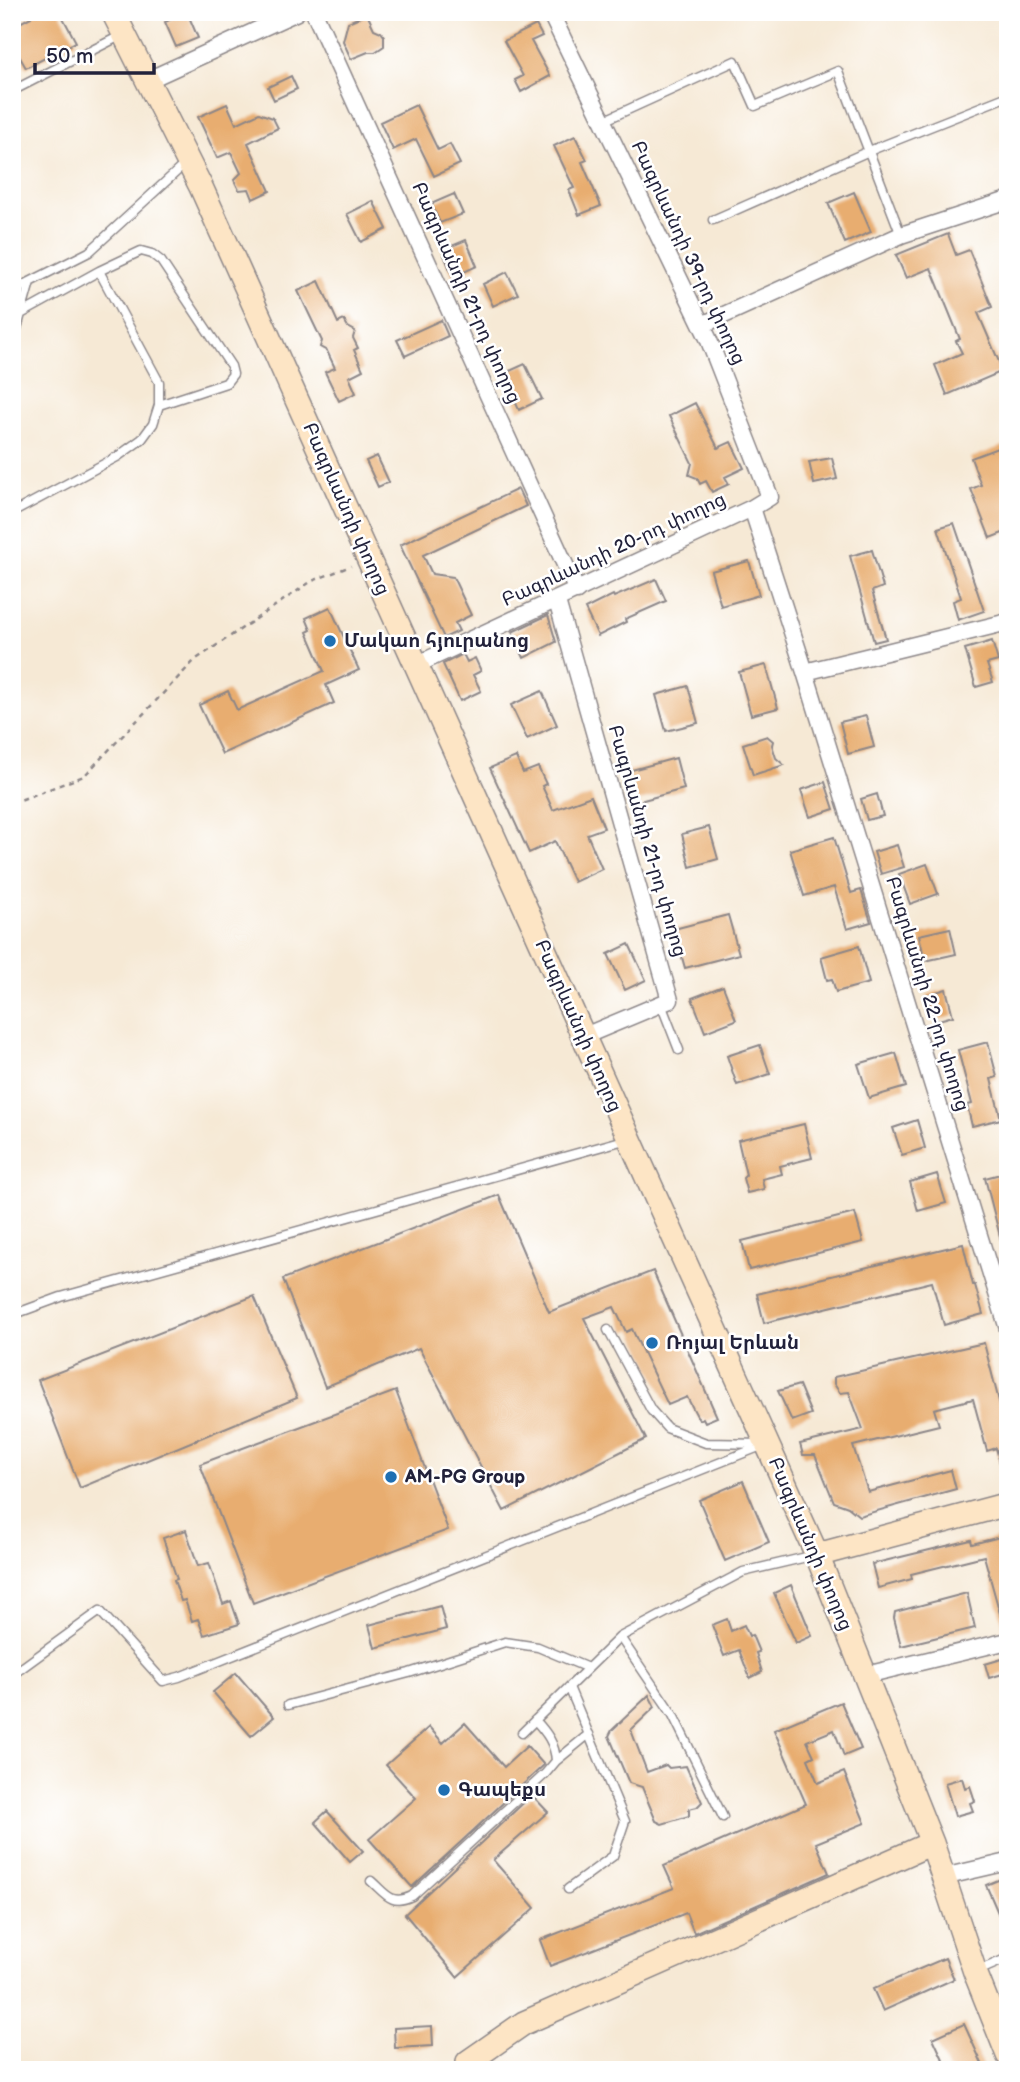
<svg xmlns="http://www.w3.org/2000/svg" width="1020" height="2082" font-family="'Balsamiq Sans','Noto Sans Armenian',sans-serif">
<rect width="100%" height="100%" fill="#fff"/>
<filter id="ink" filterUnits="userSpaceOnUse"><feTurbulence type="fractalNoise" baseFrequency=".0143" numOctaves="2"/><feDisplacementMap in="SourceGraphic" scale="14" xChannelSelector="R" yChannelSelector="G"/><feConvolveMatrix kernelMatrix="1 2 1 2 8 2 1 2 1" color-interpolation-filters="sRGB"/></filter>
<filter id="wash" filterUnits="userSpaceOnUse"><feTurbulence type="fractalNoise" baseFrequency=".00686" numOctaves="4" result="noise"/><feDisplacementMap in="SourceGraphic" scale="28" xChannelSelector="R" yChannelSelector="G"/><feGaussianBlur stdDeviation="1.57" result="paint"/><feColorMatrix in="noise" values="0 0 0 0 0 0 0 0 0 0 0 0 0 0 0 0 0 1.4 0 .05"/><feComposite in="paint" operator="in"/></filter>
<g filter="url(#wash)">
<rect width="100%" height="100%" fill="#f6e9d5"/>
<g id="blocks">
<path fill="#e8ad6f" d="M 29,12 L 60,12 L 76,42 L 26,68 L 12,43 L 12,27 L 31,17 Z
M 187,12 L 198,38 L 176,47 L 165,22 Z
M 367,14 L 374,29 L 381,32 L 384,36 L 384,46 L 375,52 L 368,52 L 351,59 L 343,41 L 348,22 Z
M 536,25 L 542,36 L 531,41 L 550,76 L 521,92 L 515,80 L 523,76 L 504,41 Z
M 291,76 L 297,89 L 274,100 L 268,87 Z
M 227,104 L 236,124 L 259,113 L 273,118 L 278,128 L 248,143 L 270,191 L 253,199 L 249,189 L 239,190 L 234,180 L 241,173 L 231,152 L 217,158 L 198,117 Z
M 416,105 L 438,150 L 450,144 L 460,164 L 434,176 L 416,139 L 393,150 L 380,122 Z
M 575,136 L 587,160 L 582,162 L 601,206 L 579,215 L 569,190 L 574,188 L 554,146 Z
M 854,192 L 871,232 L 845,243 L 828,203 Z
M 454,194 L 463,214 L 440,223 L 431,204 Z
M 373,201 L 387,229 L 361,242 L 347,214 Z
M 948,234 L 956,255 L 969,250 L 992,307 L 978,313 L 1003,371 L 947,395 L 935,365 L 962,353 L 956,341 L 960,339 L 931,268 L 906,278 L 896,255 Z
M 466,240 L 477,266 L 453,277 L 442,250 Z
M 507,272 L 518,294 L 493,306 L 483,284 Z
M 319,281 L 338,323 L 344,320 L 348,327 L 355,331 L 353,338 L 358,348 L 354,350 L 363,370 L 349,377 L 356,393 L 339,401 L 325,372 L 335,368 L 327,351 L 320,347 L 322,341 L 298,291 Z
M 441,320 L 448,336 L 405,356 L 397,340 Z
M 525,364 L 542,399 L 519,410 L 503,374 Z
M 695,403 L 718,448 L 731,442 L 744,468 L 725,477 L 729,484 L 712,492 L 706,481 L 700,484 L 697,478 L 689,475 L 692,463 L 669,416 Z
M 1008,444 L 1008,531 L 990,538 L 971,489 L 981,485 L 971,458 Z
M 377,456 L 389,482 L 378,487 L 366,461 Z
M 832,458 L 837,479 L 814,484 L 809,462 Z
M 518,489 L 526,506 L 423,555 L 432,574 L 453,577 L 471,615 L 455,623 L 459,631 L 444,638 L 400,545 Z
M 954,523 L 984,611 L 958,620 L 953,601 L 961,598 L 938,528 Z
M 872,550 L 883,587 L 872,591 L 886,639 L 874,642 L 850,556 Z
M 749,561 L 759,595 L 721,606 L 711,571 Z
M 656,579 L 666,601 L 625,619 L 626,622 L 598,636 L 585,609 L 613,595 L 614,597 Z
M 330,607 L 359,670 L 326,685 L 334,703 L 222,754 L 199,705 L 228,691 L 237,710 L 324,671 L 307,632 L 311,630 L 306,618 Z
M 548,615 L 556,642 L 524,658 L 512,632 Z
M 992,641 L 998,661 L 987,664 L 993,682 L 976,687 L 965,649 Z
M 463,654 L 467,662 L 475,658 L 481,671 L 473,675 L 481,691 L 460,701 L 443,664 Z
M 766,665 L 778,708 L 751,715 L 739,672 Z
M 688,686 L 698,723 L 666,731 L 656,695 Z
M 542,691 L 557,725 L 527,739 L 511,705 Z
M 866,716 L 874,747 L 848,754 L 840,722 Z
M 767,736 L 773,741 L 772,745 L 776,758 L 784,765 L 753,775 L 743,744 Z
M 516,757 L 523,773 L 538,767 L 546,784 L 542,786 L 553,810 L 591,796 L 604,828 L 587,834 L 602,869 L 574,882 L 555,841 L 529,853 L 490,768 Z
M 676,758 L 684,789 L 636,802 L 628,771 Z
M 825,782 L 834,809 L 810,817 L 801,790 Z
M 877,794 L 883,816 L 867,820 L 861,799 Z
M 709,827 L 718,859 L 690,867 L 682,834 Z
M 834,837 L 851,893 L 861,890 L 871,922 L 847,929 L 834,887 L 804,896 L 790,850 Z
M 897,845 L 904,867 L 881,874 L 874,852 Z
M 927,864 L 938,894 L 910,904 L 899,874 Z
M 728,915 L 739,954 L 685,968 L 674,929 Z
M 950,928 L 956,954 L 925,961 L 919,935 Z
M 629,944 L 646,980 L 625,990 L 608,954 Z
M 859,946 L 869,983 L 836,992 L 832,979 L 827,980 L 821,957 Z
M 723,986 L 736,1020 L 705,1032 L 692,998 Z
M 946,989 L 953,1016 L 935,1021 L 927,995 Z
M 988,1042 L 997,1077 L 991,1079 L 1001,1119 L 972,1126 L 967,1105 L 972,1104 L 958,1050 Z
M 760,1045 L 770,1074 L 737,1085 L 727,1056 Z
M 896,1053 L 906,1087 L 869,1098 L 858,1064 Z
M 917,1120 L 925,1148 L 902,1155 L 893,1128 Z
M 804,1124 L 812,1158 L 780,1166 L 782,1174 L 762,1179 L 764,1189 L 747,1193 L 743,1178 L 746,1175 L 738,1140 Z
M 1008,1172 L 1008,1252 L 1004,1252 L 985,1178 Z
M 937,1174 L 946,1203 L 918,1211 L 910,1182 Z
M 499,1195 L 549,1312 L 653,1271 L 717,1417 L 705,1422 L 703,1418 L 699,1420 L 687,1397 L 668,1405 L 632,1329 L 626,1332 L 614,1307 L 584,1318 L 646,1439 L 504,1511 L 419,1348 L 325,1387 L 283,1279 Z
M 855,1213 L 863,1242 L 749,1270 L 742,1241 Z
M 963,1244 L 973,1285 L 975,1285 L 983,1314 L 944,1325 L 932,1282 L 764,1323 L 757,1294 Z
M 254,1296 L 297,1398 L 80,1488 L 38,1380 Z
M 984,1343 L 1001,1409 L 1008,1407 L 1008,1475 L 1003,1475 L 996,1448 L 987,1451 L 973,1399 L 934,1409 L 939,1425 L 853,1446 L 868,1492 L 951,1470 L 956,1489 L 859,1516 L 848,1507 L 834,1502 L 815,1455 L 803,1455 L 800,1444 L 863,1429 L 849,1392 L 840,1393 L 834,1384 L 834,1377 Z
M 799,1385 L 811,1414 L 792,1421 L 778,1391 Z
M 396,1391 L 448,1530 L 253,1603 L 200,1464 Z
M 743,1481 L 769,1542 L 725,1561 L 699,1500 Z
M 186,1530 L 198,1566 L 209,1563 L 223,1604 L 231,1601 L 239,1624 L 204,1635 L 198,1619 L 192,1621 L 185,1600 L 181,1601 L 174,1580 L 177,1579 L 163,1538 Z
M 1008,1535 L 1008,1627 L 1004,1628 L 984,1556 L 911,1574 L 912,1579 L 878,1588 L 872,1564 L 971,1540 L 972,1544 Z
M 791,1585 L 812,1636 L 796,1643 L 774,1593 Z
M 967,1593 L 975,1628 L 901,1646 L 894,1618 L 895,1612 Z
M 440,1606 L 446,1629 L 375,1648 L 369,1625 Z
M 727,1619 L 731,1631 L 744,1625 L 749,1636 L 752,1635 L 759,1652 L 756,1653 L 762,1672 L 750,1678 L 739,1650 L 724,1656 L 712,1625 Z
M 1002,1659 L 1006,1673 L 989,1678 L 985,1664 Z
M 236,1673 L 274,1717 L 251,1736 L 213,1692 Z
M 649,1695 L 655,1707 L 631,1730 L 647,1772 L 666,1765 L 669,1768 L 686,1766 L 702,1802 L 697,1807 L 689,1809 L 689,1816 L 662,1824 L 656,1821 L 642,1787 L 629,1783 L 609,1736 L 612,1730 Z
M 841,1702 L 861,1749 L 844,1756 L 834,1730 L 807,1741 L 814,1756 L 808,1759 L 818,1783 L 844,1772 L 865,1823 L 816,1843 L 829,1873 L 694,1933 L 686,1913 L 550,1966 L 540,1940 L 674,1888 L 664,1866 L 806,1804 L 774,1730 Z
M 465,1723 L 504,1767 L 527,1746 L 544,1765 L 412,1887 L 369,1839 L 416,1798 L 386,1765 L 429,1727 L 443,1743 Z
M 962,1778 L 965,1788 L 970,1786 L 975,1801 L 970,1803 L 973,1811 L 955,1816 L 945,1783 Z
M 532,1795 L 548,1812 L 493,1860 L 535,1908 L 457,1977 L 405,1914 Z
M 327,1811 L 363,1851 L 350,1862 L 315,1822 Z
M 1008,1876 L 1008,1936 L 986,1885 Z
M 945,1958 L 954,1979 L 883,2011 L 873,1989 Z
M 964,2024 L 985,2070 L 948,2070 L 933,2038 Z
M 432,2026 L 433,2046 L 395,2048 L 394,2028 Z"/>
</g>
</g>
<g filter="url(#ink)">
<use href="#blocks" fill-opacity="0" stroke="#8c8688" stroke-width="2"/>
<g fill="none" stroke-linecap="round" stroke-linejoin="round">
<g stroke="#8c8688" stroke-width="11">
<path id="lane" d="M 12,91 L 122,35
M 603,121 L 735,61 L 755,106 L 838,71 L 901,235
M 713,220 L 869,151 L 1008,96
M 12,291 L 89,252 L 186,163
M 12,316 L 21,314 L 99,271
M 12,346 L 30,282
M 12,513 L 117,457 L 142,439 L 153,424 L 159,405 L 159,382 L 99,271 L 141,251 L 152,254 L 161,261 L 231,366 L 233,374 L 226,383 L 159,405
M 661,1004 L 679,1050
M 12,1315 L 61,1297 L 628,1139
M 608,1330 L 651,1410 L 667,1428 L 706,1443 L 764,1444
M 620,1637 L 673,1715 L 723,1817
M 12,1675 L 100,1611 L 163,1681 L 179,1677 L 764,1445
M 288,1705 L 409,1673 L 505,1642 L 538,1647 L 588,1668
M 522,1733 L 620,1637 L 743,1572 L 815,1555
M 556,1761 L 589,1734
M 371,1881 C 386,1894 391,1906 412,1896 L 545,1774 L 556,1761 C 555,1743 546,1732 535,1720
M 568,1889 L 613,1856 L 625,1821 L 569,1687
M 978,1971 L 1008,1958"/>
</g>
<g stroke="#8c8688" stroke-width="19">
<path id="street" d="M 314,12 L 577,591
M 550,12 L 708,338 L 770,497 L 752,508
M 148,80 L 297,12
M 702,325 L 901,235 L 1008,200
M 557,601 L 670,1000 L 582,1037
M 416,665 L 752,508 L 805,672 L 1008,622
M 805,672 L 1008,1329
M 866,1675 L 1008,1641
M 943,1877 L 1008,1862"/>
</g>
<g stroke="#8c8688" stroke-width="26">
<path id="secondary" d="M 113,12 L 201,187 L 817,1555 L 932,1843 L 975,1972 L 1008,2055
M 817,1555 L 1008,1504
M 468,2070 L 468,2062 L 524,2023 L 932,1843"/>
</g>
<path stroke="#8c8688" stroke-width="2.5" stroke-dasharray="5 5" stroke-linecap="butt" d="M 12,803 L 84,776 L 195,660 L 312,581 L 351,566"/>
<use href="#lane" stroke="#fff" stroke-width="8"/>
<use href="#street" stroke="#fff" stroke-width="16"/>
<use href="#secondary" stroke="#fde5c5" stroke-width="23"/>
</g>
</g>
<g fill="#1f6fb2" stroke="#fff" stroke-width="2.5">
<circle cx="330" cy="641" r="7"/>
<circle cx="652" cy="1343" r="7"/>
<circle cx="391" cy="1477" r="7"/>
<circle cx="444" cy="1790" r="7"/>
</g>
<g text-anchor="middle" dominant-baseline="central" stroke-width="5" stroke-linejoin="round" paint-order="stroke">
<g font-size="19" fill="#22223b" stroke="#fff">
<text transform="translate(688 253) rotate(65)">Բագրևանդի 39-րդ փողոց</text>
<text transform="translate(466 293) rotate(66)">Բագրևանդի 21-րդ փողոց</text>
<text transform="translate(346 509) rotate(66)">Բագրևանդի փողոց</text>
<text transform="translate(614 550) rotate(-25)">Բագրևանդի 20-րդ փողոց</text>
<text transform="translate(647 841) rotate(74)">Բագրևանդի 21-րդ փողոց</text>
<text transform="translate(927 994) rotate(73)">Բագրևանդի 22-րդ փողոց</text>
<text transform="translate(578 1026) rotate(66)">Բագրևանդի փողոց</text>
<text transform="translate(810 1544) rotate(67)">Բագրևանդի փողոց</text>
</g>
<g font-size="19" font-weight="bold" fill="#22223b" stroke="#fff" text-anchor="start">
<text x="344" y="641">Մակաո հյուրանոց</text>
<text x="666" y="1343">Ռոյալ Երևան</text>
<text x="405" y="1477">AM-PG Group</text>
<text x="458" y="1790">Գապեքս</text>
</g>
</g>
<rect width="1020" height="2082" fill="none" stroke="#fff" stroke-width="42"/>
<path d="M35 63v10h119v-10" fill="none" stroke="#22223b" stroke-width="3.5"/>
<text x="46" y="63" font-size="21" fill="#22223b" stroke="#ffffff" stroke-width="5" paint-order="stroke">50 m</text>
</svg>
